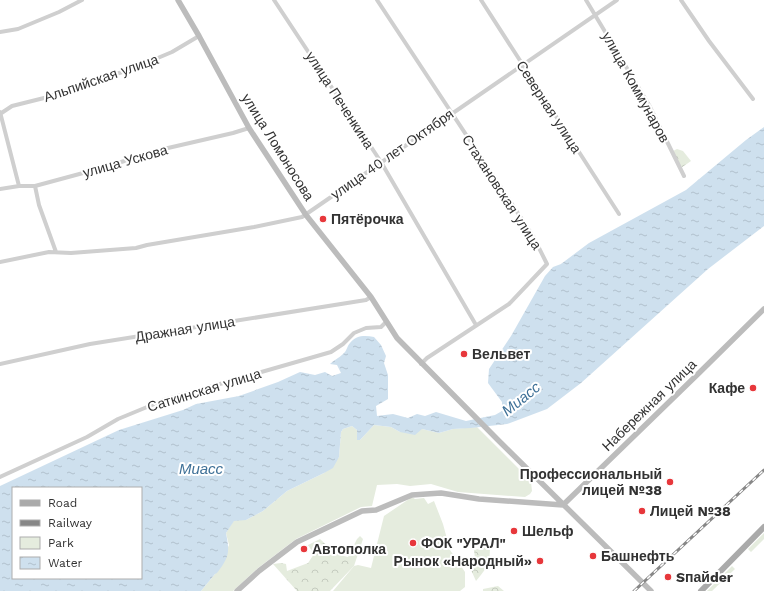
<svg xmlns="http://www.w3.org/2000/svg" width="764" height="591" font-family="'Work Sans',sans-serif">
<defs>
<pattern id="forest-crowns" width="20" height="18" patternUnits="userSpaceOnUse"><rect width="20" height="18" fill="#e5ecde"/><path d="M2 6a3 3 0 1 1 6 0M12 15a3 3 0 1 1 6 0" fill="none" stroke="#c5cbbf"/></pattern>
<pattern id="water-ripples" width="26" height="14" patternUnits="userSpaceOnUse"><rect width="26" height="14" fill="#cee0ee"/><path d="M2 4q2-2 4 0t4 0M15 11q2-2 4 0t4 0" fill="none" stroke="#b1c1cd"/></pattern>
</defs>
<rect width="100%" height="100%" fill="#fff"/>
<path fill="#e5ecde" d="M 374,425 L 391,427 L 400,432 L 422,429 L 439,433 L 453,429 L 477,427 L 528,478 L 531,482 L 532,491 L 530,494 L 525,497 L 458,492 L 431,484 L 410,486 L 397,484 L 377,485 L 372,506 L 361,507 L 296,539 L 258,568 L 233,591 L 201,591 L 215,574 L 229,545 L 226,533 L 234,520 L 246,520 L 263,511 L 287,491 L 324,473 L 339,457 L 341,432 L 343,429 L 352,426 L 357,430 L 357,440 L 360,440 Z
M 412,497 L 415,499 L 424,498 L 428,504 L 434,501 L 443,524 L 450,550 L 465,572 L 465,587 L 460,591 L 333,591 L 354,566 L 358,565 L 371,568 L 384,516 Z
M 764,533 L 764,539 L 751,552 L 748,549 Z
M 732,566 L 735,569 L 712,591 L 707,591 Z"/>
<path fill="url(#forest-crowns)" d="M 677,149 L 683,151 L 691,161 L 681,168 L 673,151 Z
M 360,536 L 363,539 L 354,566 L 330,591 L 297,591 L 273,564 L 281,563 L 286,564 L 287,571 L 308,563 L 314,554 L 308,545 L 320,539 L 336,554 L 348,557 L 357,539 Z
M 490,546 C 490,564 487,568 476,581 L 471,570 L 475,559 L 474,550 Z
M 498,586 L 504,591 L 483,591 L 483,589 Z"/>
<path fill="url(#water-ripples)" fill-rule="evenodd" d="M 764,127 L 764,226 L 708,269 L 581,383 L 547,409 L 507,424 L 471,428 L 453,429 L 439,433 L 422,429 L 415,435 L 400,432 L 391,427 L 374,425 L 360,440 L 357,440 L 357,430 L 352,426 L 343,429 L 341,432 L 339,457 L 333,468 L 324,473 L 287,491 L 263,511 L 246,520 L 234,521 L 226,533 C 230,553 229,557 217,573 L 215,574 L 201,591 L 0,591 L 0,486 L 119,430 L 183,410 L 196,404 L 239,396 L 278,382 L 300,372 L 315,375 L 325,372 L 332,376 L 341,373 L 337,365 L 330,364 C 334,360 339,358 343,354 C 347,351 347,346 350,343 C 356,335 365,335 374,337 L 381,345 L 386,356 L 384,363 L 388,375 L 388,399 L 376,406 L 377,416 L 393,414 L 408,418 L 417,414 L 425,416 L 436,412 L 466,421 L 495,415 L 502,411 L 502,402 L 488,383 L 489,369 L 511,336 L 545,276 L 553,267 L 561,264 L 589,243 L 686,190 L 746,140 ZM 13,488 L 141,488 L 141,578 L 13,578 Z"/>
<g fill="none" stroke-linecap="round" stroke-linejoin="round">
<path stroke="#cfcfcf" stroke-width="4" d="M 274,0 L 381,162 L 476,325
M 377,0 L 533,236 L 547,264 L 509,304 L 427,358 L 421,364
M 481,0 L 619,214
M 586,0 L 649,105 L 684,176
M 681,0 L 709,41 L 753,99
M 0,32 L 18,29 L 59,12 L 82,0
M 0,112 L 19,186
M 0,114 L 12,106 L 48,97 L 134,68 L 172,52 L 199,36
M 35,186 L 39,205 L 56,252
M 0,189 L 19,186 L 35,186 L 109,166 L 155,151 L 233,133 L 249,128
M 0,262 L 49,252 L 71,253 L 136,248 L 147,245 L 254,227 L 302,217 L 617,0
M 0,364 L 90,344 L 366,300 L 371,297
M 0,477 L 87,437 L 118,419 L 164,400 L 331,352 L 343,344 L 354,333 L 366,328 L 381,327 L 386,322"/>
<path stroke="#bcbcbc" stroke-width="5.5" d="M 178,0 L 199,36 L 249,128 L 306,215 L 371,297 L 397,338 L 498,440 L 651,591
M 237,591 L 259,571 L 297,542 L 362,511 L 376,510 L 412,495 L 441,493 L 479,499 L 563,505 L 700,372 L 764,309"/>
<path stroke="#aaa" stroke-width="6" d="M 701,591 L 764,527"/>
<g stroke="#878787" stroke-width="3">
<path id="rail" d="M 634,591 L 764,470"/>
</g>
<use href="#rail" stroke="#fff" stroke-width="1.5" stroke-dasharray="4.5" stroke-linecap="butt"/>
</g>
<g fill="#e7373b" stroke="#fff" stroke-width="1.5">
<circle cx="323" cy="219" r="4"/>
<circle cx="464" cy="354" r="4"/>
<circle cx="753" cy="388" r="4"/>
<circle cx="670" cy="482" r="4"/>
<circle cx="642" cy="511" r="4"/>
<circle cx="514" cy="531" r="4"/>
<circle cx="413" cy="543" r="4"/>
<circle cx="304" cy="549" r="4"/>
<circle cx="593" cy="556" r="4"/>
<circle cx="540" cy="561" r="4"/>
<circle cx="668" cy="577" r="4"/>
</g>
<g text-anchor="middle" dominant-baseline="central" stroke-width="4" stroke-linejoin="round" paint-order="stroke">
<g font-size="14" fill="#323232" stroke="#fff">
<text transform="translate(101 78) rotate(-19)">Альпийская улица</text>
<text transform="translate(636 87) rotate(61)">улица Коммунаров</text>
<text transform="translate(340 100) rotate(57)">улица Печенкина</text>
<text transform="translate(549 107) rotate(57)">Северная улица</text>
<text transform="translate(278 147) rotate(58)">улица Ломоносова</text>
<text transform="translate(392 154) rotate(-35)">улица 40 лет Октября</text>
<text transform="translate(125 161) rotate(-16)">улица Ускова</text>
<text transform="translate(502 192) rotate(57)">Стахановская улица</text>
<text transform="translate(185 329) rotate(-9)">Дражная улица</text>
<text transform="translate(204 390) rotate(-17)">Саткинская улица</text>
<text transform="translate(649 405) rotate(-44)">Набережная улица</text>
</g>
<g font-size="14" font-weight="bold" fill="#323232" stroke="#fff" text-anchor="start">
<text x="331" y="219">Пятёрочка</text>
<text x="472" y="354">Вельвет</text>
<text x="745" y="388" text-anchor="end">Кафе</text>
<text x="662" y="474" text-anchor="end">Профессиональный<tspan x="662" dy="16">лицей №38</tspan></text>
<text x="650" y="511">Лицей №38</text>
<text x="522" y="531">Шельф</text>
<text x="421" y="543">ФОК "УРАЛ"</text>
<text x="312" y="549">Автополка</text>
<text x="601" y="556">Башнефть</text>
<text x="532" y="561" text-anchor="end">Рынок «Народный»</text>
<text x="676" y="577">Sпайder</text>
</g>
<g font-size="15" font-style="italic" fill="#3e7097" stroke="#fff">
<text transform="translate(521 399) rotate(-39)">Миасс</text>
<text x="201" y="469">Миасс</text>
</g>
</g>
<rect x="12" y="487" width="130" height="92" fill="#ffffff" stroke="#adadad"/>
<rect x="20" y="500" width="20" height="6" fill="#aaaaaa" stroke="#adadad"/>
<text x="48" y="507" font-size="12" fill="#323232">Road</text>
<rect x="20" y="520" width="20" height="6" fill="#878787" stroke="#adadad"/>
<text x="48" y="527" font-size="12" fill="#323232">Railway</text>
<rect x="20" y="537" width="20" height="12" fill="#e5ecde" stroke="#adadad"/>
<text x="48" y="547" font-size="12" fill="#323232">Park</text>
<rect x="20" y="557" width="20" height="12" fill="url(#water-ripples)" stroke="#adadad"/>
<text x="48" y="567" font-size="12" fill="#323232">Water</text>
</svg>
